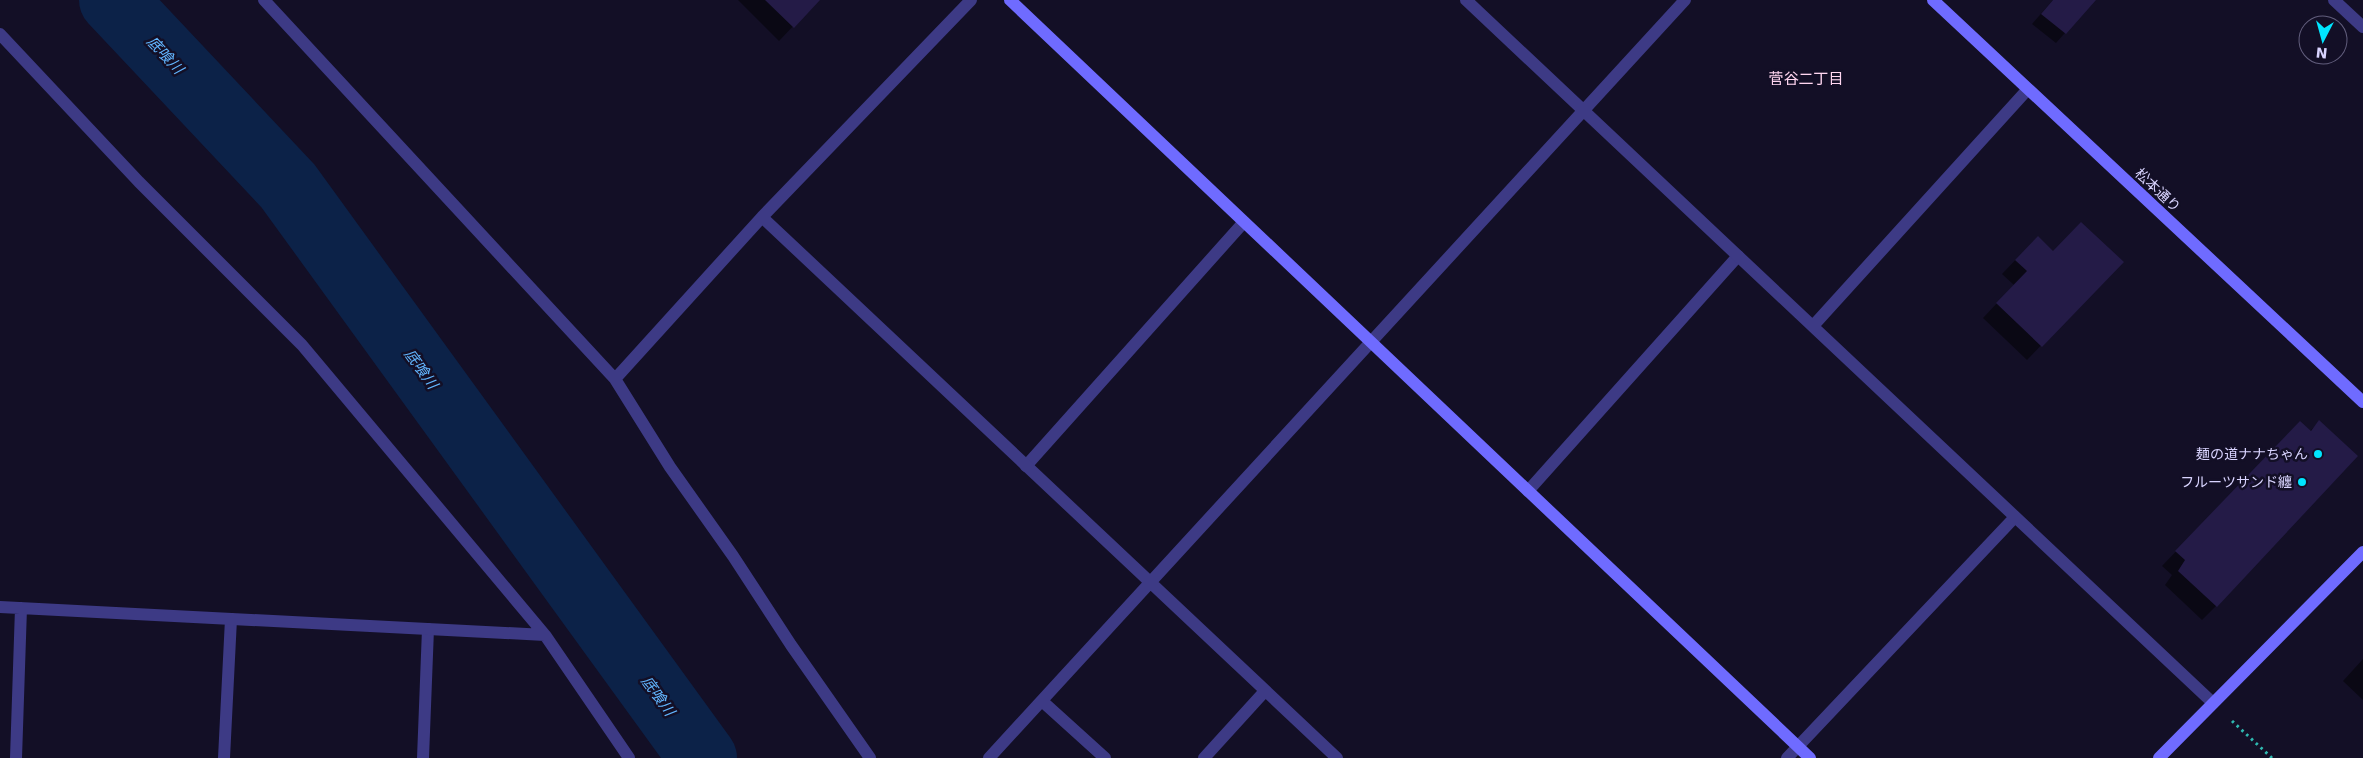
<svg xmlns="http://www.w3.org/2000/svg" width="2363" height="758" font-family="'DejaVu Sans','Noto Sans JP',sans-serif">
<rect width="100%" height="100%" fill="#130f26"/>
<path fill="#0007" d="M 738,0 L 818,0 L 779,41 Z
M 2053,0 L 2094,0 L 2056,43 L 2032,24 Z
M 2024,251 L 2053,252 L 2122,262 L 2027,360 L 1983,318 L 2014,285 L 2002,274 Z
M 2319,422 L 2216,606 L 2202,620 L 2165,585 L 2172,575 L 2162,566 L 2286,436 L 2310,431 Z
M 2363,659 L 2363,700 L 2343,681 Z"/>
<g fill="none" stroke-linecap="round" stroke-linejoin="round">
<path stroke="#0c2248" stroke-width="68" d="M 113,0 L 288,186 L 703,758"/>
</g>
<path fill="#241b47" d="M 765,0 L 820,0 L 794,28 Z
M 2053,0 L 2096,0 L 2066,34 L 2041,14 Z
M 2081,222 L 2124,262 L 2042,347 L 1996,303 L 2027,271 L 2015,260 L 2038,236 L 2053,251 Z
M 2319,420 L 2358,456 L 2217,607 L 2178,571 L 2185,560 L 2175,551 L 2300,421 L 2311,431 Z"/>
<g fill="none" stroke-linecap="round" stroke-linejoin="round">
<path stroke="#2fb8b0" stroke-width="3" stroke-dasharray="2.5 4" stroke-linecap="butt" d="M 2232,721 L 2272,758"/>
<path stroke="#3d3a85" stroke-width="12" d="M 1026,466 L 1244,222
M 1528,491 L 1738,256
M 224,758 L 231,619
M 423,758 L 428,629"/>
<path stroke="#3d3a85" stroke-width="12" d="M 264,0 L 615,379 L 670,467 L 733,556 L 791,645 L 870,758
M 1466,0 L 2213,703
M 2334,0 L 2363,27
M 0,34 L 139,182 L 302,345 L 545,635 L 629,758
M 762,217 L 1337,758
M 1813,326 L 2028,89
M 615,379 L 762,217 L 971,0
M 0,607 L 545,635
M 1042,701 L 1105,758
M 16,758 L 21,608
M 989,758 L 1685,0
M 1204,758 L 1265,691
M 1787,758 L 2015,517"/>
<path stroke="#6f6bff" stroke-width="12" d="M 1010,0 L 1810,758
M 1933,0 L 2363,402
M 2159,758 L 2363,552"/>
</g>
<g fill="#00e5ff" stroke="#130f26" stroke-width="2">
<circle cx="2318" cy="454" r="5"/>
<circle cx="2302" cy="482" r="5"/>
</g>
<g text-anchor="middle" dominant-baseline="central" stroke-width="5" stroke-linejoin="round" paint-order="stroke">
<g font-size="14" fill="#d9d4ff" stroke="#130f26">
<text transform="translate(2158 190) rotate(43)">松本通り</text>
</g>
<g font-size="14" fill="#d9d4ff" stroke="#130f26" text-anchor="end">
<text x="2308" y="454">麺の道ナナちゃん</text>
<text x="2292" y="482">フルーツサンド纏</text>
</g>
<g font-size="15" font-style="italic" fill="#62b6ff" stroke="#130f26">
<text transform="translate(165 55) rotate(47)">底喰川</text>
<text transform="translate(421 369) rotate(54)">底喰川</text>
<text transform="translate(658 696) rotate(54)">底喰川</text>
</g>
<g font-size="15" fill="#ffd6f0" stroke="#130f26">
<text x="1806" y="79">菅谷二丁目</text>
</g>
</g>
<g transform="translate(2323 40) rotate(186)"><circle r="24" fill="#130f26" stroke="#625e7d"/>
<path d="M0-4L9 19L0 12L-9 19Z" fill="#00e5ff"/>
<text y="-8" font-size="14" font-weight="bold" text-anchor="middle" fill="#d9d4ff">N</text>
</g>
</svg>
